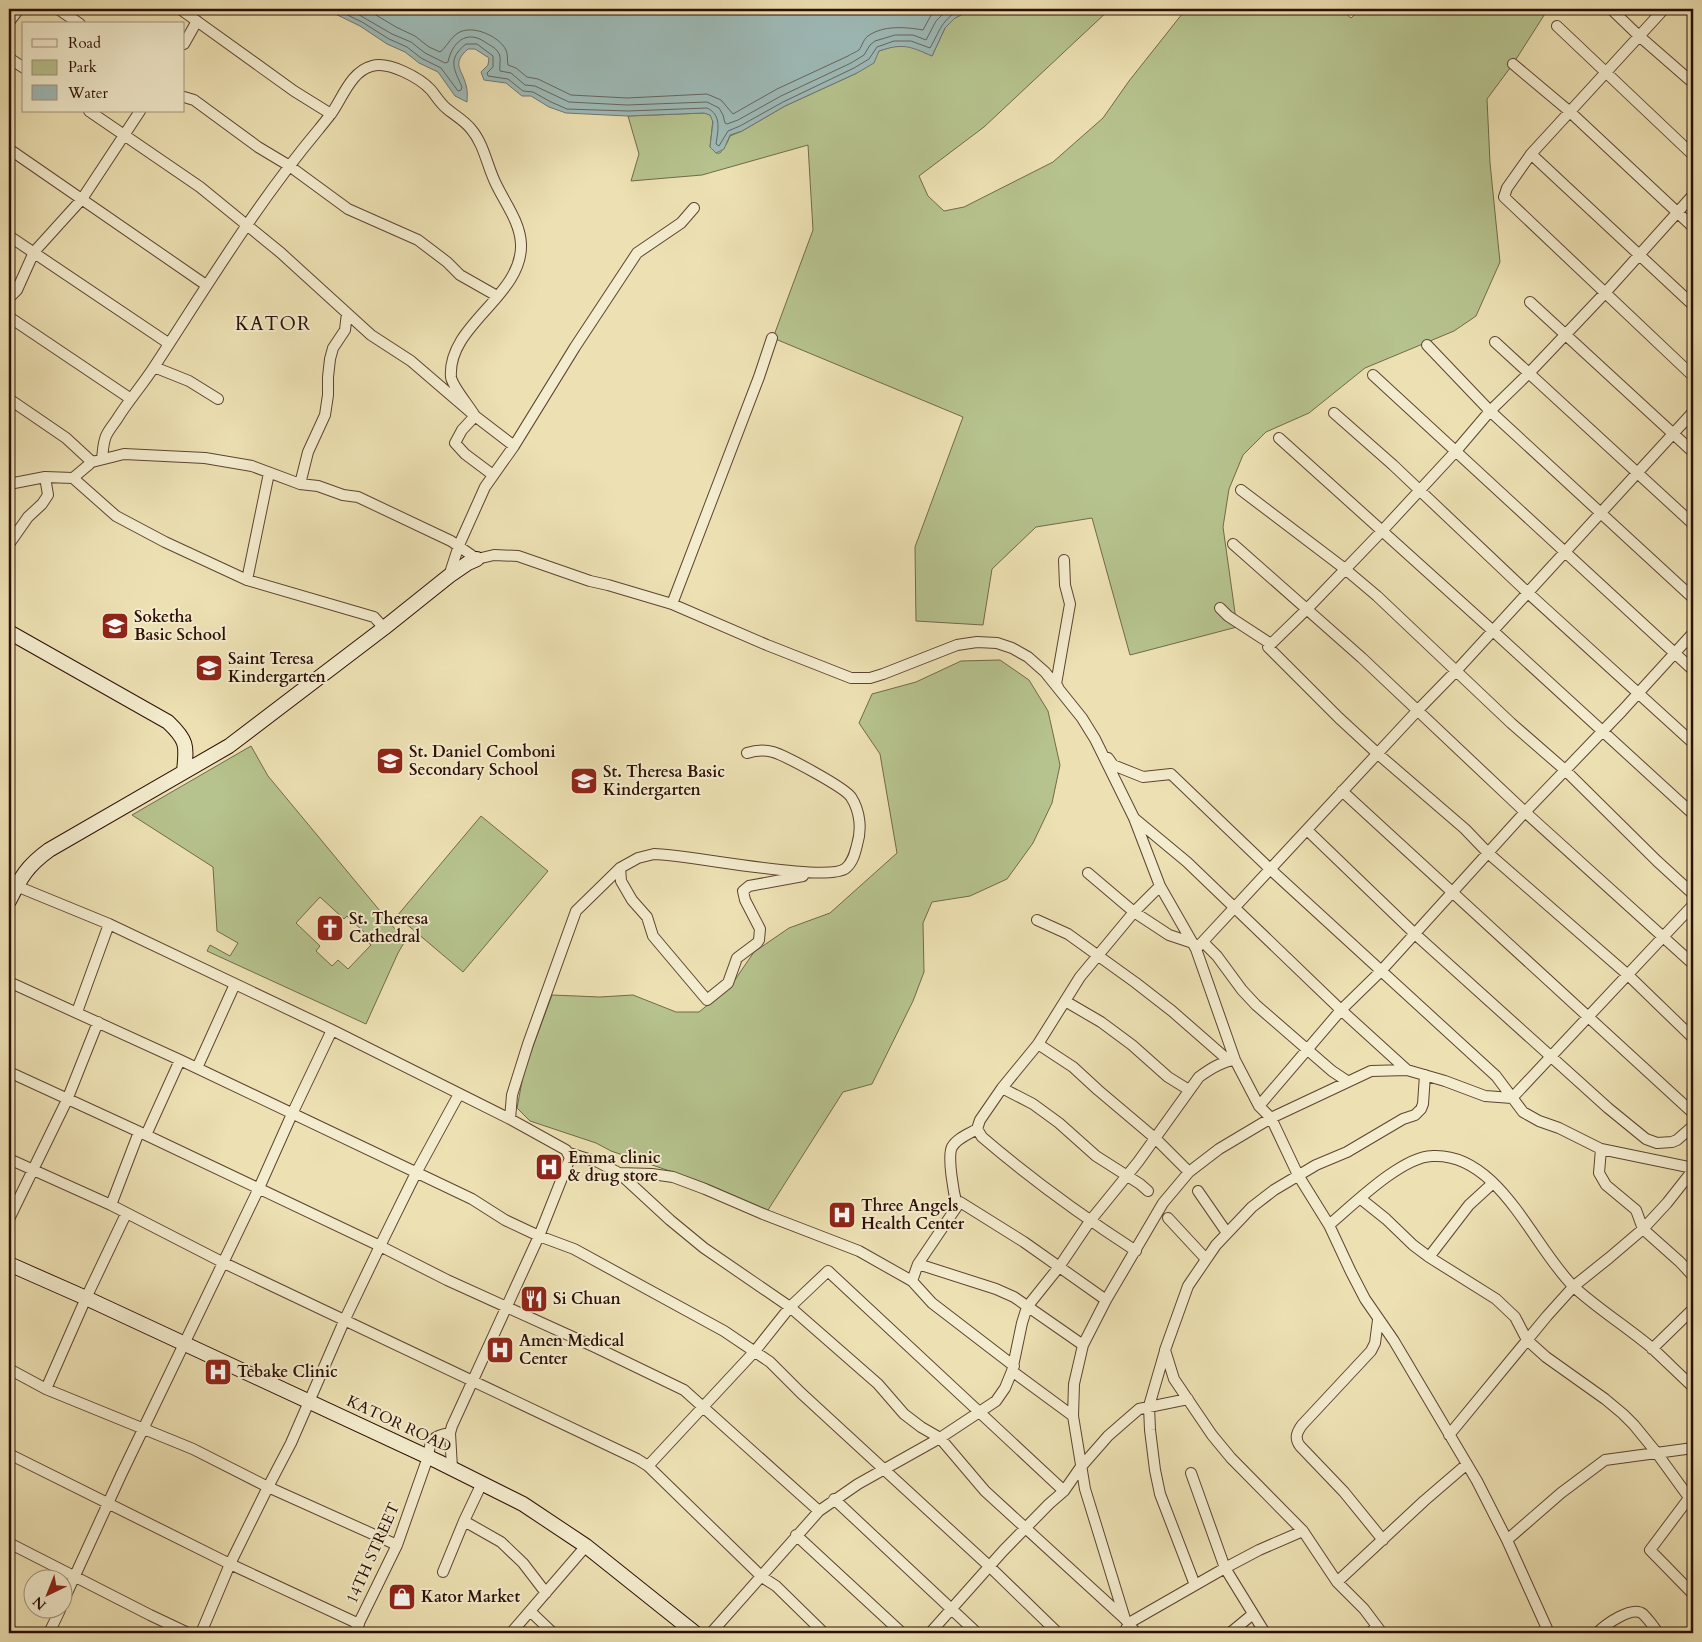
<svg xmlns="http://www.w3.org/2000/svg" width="1702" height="1642" font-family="Cardo,serif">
<rect width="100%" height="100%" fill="#ede1b3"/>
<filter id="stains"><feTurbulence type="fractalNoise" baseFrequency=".004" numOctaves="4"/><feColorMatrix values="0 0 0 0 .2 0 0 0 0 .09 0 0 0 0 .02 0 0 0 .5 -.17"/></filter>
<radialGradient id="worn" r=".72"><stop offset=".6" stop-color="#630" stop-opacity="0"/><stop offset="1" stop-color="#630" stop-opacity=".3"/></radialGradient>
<path fill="#b6c38e" stroke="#72694a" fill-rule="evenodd" d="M 973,9 L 1110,9 L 984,127 L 919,176 L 928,196 L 944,211 L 964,207 L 1053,162 L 1103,118 L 1129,81 L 1186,9 L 1340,9 L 1351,18 L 1361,9 L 1548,9 L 1513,64 L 1487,99 L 1490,163 L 1500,262 L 1476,316 L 1454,331 L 1365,368 L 1309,413 L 1266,432 L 1243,455 L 1229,489 L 1223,527 L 1237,627 L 1130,655 L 1092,518 L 1036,527 L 992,569 L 983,625 L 916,621 L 915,547 L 963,417 L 773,338 L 813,230 L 808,145 L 702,175 L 631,181 L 639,154 L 628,116 L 705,113 L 710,115 L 713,119 L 710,147 L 716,153 L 720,153 L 727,143 L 730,136 L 742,131 L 785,106 L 857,73 L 879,51 L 894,46 L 911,46 L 932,56 L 945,28 L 955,18 Z
M 1000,660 L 1029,680 L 1048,711 L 1060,765 L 1052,803 L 1033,843 L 1007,879 L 970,896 L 932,902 L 923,923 L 924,972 L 913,1001 L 872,1084 L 843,1092 L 768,1210 L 705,1183 L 611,1151 L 596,1143 L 530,1121 L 517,1108 L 524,1071 L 552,995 L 600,997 L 633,995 L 676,1012 L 699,1012 L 730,987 L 754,952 L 789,928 L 830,913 L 897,853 L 880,754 L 859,723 L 872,694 L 916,682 L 961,661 Z
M 251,746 L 268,776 L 405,941 L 398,953 L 366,1024 L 207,951 L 210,945 L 230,956 L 238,943 L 217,931 L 213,867 L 132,815 ZM 320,897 L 344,919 L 347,916 L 365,933 L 362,937 L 371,945 L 348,969 L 338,960 L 332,966 L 316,951 L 320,946 L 296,923 Z
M 481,816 L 548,871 L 463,972 L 397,916 Z"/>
<path fill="#9ebbb8" stroke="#717670" d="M 325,9 L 973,9 L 955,18 L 945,28 L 932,56 C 909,46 903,43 879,51 L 874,63 L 857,73 L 785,106 L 742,131 L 730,135 L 724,149 L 716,153 L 710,147 L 713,122 L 710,115 L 704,113 L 628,116 L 566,113 L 549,107 L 531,96 L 522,96 L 506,83 L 484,80 L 481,72 L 488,65 L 489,58 L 475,49 L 468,49 C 451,64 462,69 466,85 C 468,91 467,97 467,102 L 455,96 L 438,72 L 419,63 L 405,52 L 387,44 L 360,26 Z"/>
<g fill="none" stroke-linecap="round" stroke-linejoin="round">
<path stroke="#66655e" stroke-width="1" d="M 335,9 L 362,22 L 389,39 L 407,47 L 421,58 L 441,68 L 458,91 L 461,90 L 462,87 C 454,69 447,59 466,44 L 477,44 L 493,56 L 493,67 L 487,73 L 488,76 L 508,79 L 523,91 L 533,92 L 551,102 L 567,109 L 628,111 L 707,108 C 722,115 718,130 716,144 L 719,146 L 728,131 L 740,126 L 783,102 L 854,68 L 869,59 L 877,47 L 894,41 L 911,41 L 930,48 C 940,31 941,19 962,9
M 349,9 L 392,34 L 411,42 L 425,53 L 445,63 L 448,62 C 452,43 466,29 485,42 C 489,45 495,47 498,52 C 502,57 499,65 500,71 L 511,73 L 525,85 L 535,86 L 569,102 L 627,105 L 707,102 L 719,108 L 723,115 L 725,123 L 727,124 L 738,120 L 781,96 L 851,63 L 864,55 L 870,45 L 875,41 L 895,35 L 913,35 L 926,40 L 936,21 L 948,9
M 366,9 L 396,27 L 415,36 L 429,47 L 440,52 C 446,48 450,38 458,33 C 472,24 499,36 506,50 C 508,54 507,60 508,65 L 516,68 L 527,77 L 538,79 L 571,95 L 627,98 L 707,94 L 721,100 L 733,114 L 777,89 L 848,56 C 851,54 856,52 859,50 C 862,46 863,40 868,36 C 883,25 906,27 923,30 L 930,17 L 937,9"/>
<g stroke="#5d4430" stroke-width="12">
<path id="street" d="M 58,9 L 80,24
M 180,9 L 294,91 L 331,114
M 1611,9 L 1638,35 L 1693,83
M 1664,9 L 1531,154 L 1507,188 L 1504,197 L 1693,376
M 1690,9 L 1693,12
M 9,22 L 19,9
M 1557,26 L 1693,155
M 184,44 L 197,21
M 9,58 L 24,68
M 1513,64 L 1569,111 L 1693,227
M 184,97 L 194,100 L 258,147 L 288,165 L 348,209 L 418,240 L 447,262 L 460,275 L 497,296
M 89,111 L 200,187 L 281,253 L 371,335 L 411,361 L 475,416 L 514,446
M 9,149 L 206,285
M 1531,154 L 1693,305
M 1693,195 L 1605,293 L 1530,372 L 1490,411 L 1456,451 L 1382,531 L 1307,609 L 1268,647 L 1339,718 L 1378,754 L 1465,829 L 1488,853 L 1628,975 L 1693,1038
M 9,236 L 168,343
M 9,298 L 17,290 L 34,252 L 82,199 L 140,111
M 1530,302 L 1693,452
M 9,317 L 131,399
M 1495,342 L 1693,524
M 1427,345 L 1490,411 L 1693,598
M 154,367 L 189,381 L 218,399
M 1373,375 L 1693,670
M 9,399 L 66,438 L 92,462
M 1334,413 L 1393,465 L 1527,592 L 1693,743
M 1279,438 L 1492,630 L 1693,814
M 102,459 C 103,451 103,443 106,436 C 109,429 115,423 119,416 C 130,399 143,384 154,367 C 207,286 257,203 319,129 C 323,124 327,119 331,114 C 342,99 351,71 372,66 C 389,61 420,78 431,90 C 436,96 440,103 446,108 C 454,115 464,120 471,129 C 484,144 487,166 496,184 C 505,203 520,222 521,244 C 523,296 447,325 451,377 C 452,386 470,407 475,416 L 462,430 L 455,443 L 465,454 L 493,475
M 73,478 L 116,516 L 165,542 L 247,580 L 374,617 L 384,628
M 9,484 L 45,477 L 73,478 L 92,462 L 124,454 L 205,458 L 252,466 L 300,484 L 318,486 L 343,495 L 358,497 L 451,541 L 477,559 L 494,555 L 518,556 L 590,581 L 608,585 L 672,604 L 767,645 L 851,678 L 870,678 L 883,674 L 957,645 L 977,642 L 997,643 L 1012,648 L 1028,657 L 1045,672 L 1082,718 L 1095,739 L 1134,818 L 1160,886 L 1196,949 L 1235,1060 L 1259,1106 L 1271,1118 L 1298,1175 L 1329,1225 L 1351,1272 L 1365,1299 L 1394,1341 L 1477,1481 L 1507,1540 L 1549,1633
M 300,484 L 308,452 L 325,415 L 328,395 L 328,377 L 330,359 L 333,348 L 345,330 L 347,313
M 1241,490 L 1345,569 L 1377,596 L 1511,723 L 1565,770 L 1657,861 L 1693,894
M 9,544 L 28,517 L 42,504 L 48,495 L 45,477
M 1233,544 L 1362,658 L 1525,812 L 1693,964
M 449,576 L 459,545 L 485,487 L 514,446 L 575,347 L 637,253 L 681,223 L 694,208
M 247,580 L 269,473
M 672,604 L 759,377 L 772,338
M 1220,608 L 1228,616 L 1271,644
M 1058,687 L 1056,684 L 1070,604 L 1065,585 L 1064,560
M 1108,758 L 1113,765 L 1143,777 L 1171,774 L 1270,869 L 1496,1076 L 1523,1112 L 1539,1121 L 1559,1128 L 1601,1149 L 1693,1168
M 1342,791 L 1693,1113
M 1134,818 L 1187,862 L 1341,1010 L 1407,1070
M 1307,830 L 1415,934 L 1608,1108 L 1646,1139 L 1657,1143 L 1672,1142 L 1677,1140 L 1693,1126
M 620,868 L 621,881 L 632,900 L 647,917 L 653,936 L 707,1000 L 728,983 L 737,958 L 757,943 L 759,940 L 760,929 L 745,900 L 743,891 L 749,886 L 803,876
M 1088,873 L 1134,912 L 1169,935 L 1193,943
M 9,883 L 109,924 L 332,1030 L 510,1119 L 566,1150 L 570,1158 L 539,1236 L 452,1426 L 450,1433 L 452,1468
M 1037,920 L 1068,934 L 1136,983 L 1172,1011 L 1228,1060
M 1203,942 L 1217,956 L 1242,990 L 1256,1005 L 1332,1071 L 1347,1081
M 1196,949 L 1417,711 L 1457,670 L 1693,412
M 9,982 L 180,1060 L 472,1199 L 505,1220 L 539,1236 L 574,1249 L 724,1331 L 770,1362 L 801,1393 L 989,1566 L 1058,1633
M 1065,1001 L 1101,1022 L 1132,1045 L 1168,1077 L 1189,1090
M 77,1012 L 109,924
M 1038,1044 L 1073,1067 L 1098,1090 L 1156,1139 L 1189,1172
M 197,1068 L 235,984
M 9,1072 L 146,1135 L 380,1246 L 447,1280 L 597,1348 L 684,1390 L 819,1511
M 1002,1088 L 1033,1104 L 1059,1123 L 1096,1156 L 1140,1184 L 1148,1191
M 1512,1098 L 1693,905
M 1259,1106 L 1341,1010 L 1381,971 L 1525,812 L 1622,711 L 1693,633
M 510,1119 L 512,1095 L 528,1044 L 576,911 L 620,868 L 638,858 L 654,854 C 686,854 828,884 846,868 C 853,862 855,853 857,845 C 862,829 860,811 851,797 C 844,787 786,756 773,752 C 763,749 756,750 747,753
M 146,1135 L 180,1060
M 1601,1149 L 1599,1173 L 1606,1185 L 1636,1210 L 1643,1229 L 1680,1262 L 1693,1276
M 569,1153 L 598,1162 L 619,1173 L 670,1220 L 704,1248 L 790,1307 L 878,1384 L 904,1414 L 921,1427 L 940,1438 L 985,1491 L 1125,1619 L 1136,1633
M 9,1159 L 111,1205 L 224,1263 L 637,1459 L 648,1466 L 762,1577 L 776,1586 L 824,1633
M 619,1173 L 652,1174 L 673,1177 L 705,1189 L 763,1214 L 859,1251 L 912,1281 L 932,1303 L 1014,1366
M 1198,1191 L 1227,1233
M 1361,1199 L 1386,1219 L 1413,1245 L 1429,1257 L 1496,1299 L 1515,1317 L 1527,1340 L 1546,1357 L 1605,1399 L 1623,1414 L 1634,1425 L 1656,1452 L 1693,1503
M 111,1205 L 139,1132
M 957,1206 C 954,1194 947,1157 952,1147 C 957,1138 969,1134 977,1129
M 1168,1218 L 1206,1259
M 9,1219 L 67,1100 L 98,1022
M 1329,1225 C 1353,1205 1401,1157 1432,1156 C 1499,1152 1533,1247 1574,1287 C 1598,1309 1627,1327 1652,1348 C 1666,1361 1679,1374 1693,1387
M 1136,1251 C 1082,1216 1031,1179 982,1137 L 977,1129 L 980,1120 L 1002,1088 L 1038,1044 L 1080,977 L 1134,912 L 1160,886
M 1429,1257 L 1469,1205 L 1493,1183
M 918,1264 L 960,1202 L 1024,1242 L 1106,1300
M 912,1281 L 918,1264 L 996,1289 L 1014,1297 L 1083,1345
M 1378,1320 L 1375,1343 L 1371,1351 L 1302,1425 C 1297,1432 1294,1438 1300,1446 L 1344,1492 L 1383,1540
M 1652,1349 L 1693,1309
M 1165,1351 L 1149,1406 L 1150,1430 L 1155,1470 L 1160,1494 L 1195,1585
M 9,1369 L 46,1389 L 193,1449 L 268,1487 L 397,1545
M 1012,1371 L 1073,1416
M 46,1389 L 86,1298 L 126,1214
M 1449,1435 L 1547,1316 L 1574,1286 L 1609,1258 L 1643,1229 L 1667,1203 L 1693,1170
M 9,1454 L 230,1564 L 359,1624
M 648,1466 L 755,1351 L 790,1307 L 828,1271 L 1064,1491
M 1191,1473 L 1225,1568 L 1265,1633
M 1689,1498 L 1650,1550 L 1693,1594
M 834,1499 L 977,1633
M 464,1521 L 501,1542 L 523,1563 L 546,1593
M 796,1535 L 902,1633
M 1507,1540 L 1561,1493 L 1605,1460 L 1693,1448
M 9,1543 L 150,1615 L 188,1633
M 443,1572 L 464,1521 L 482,1483
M 1337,1582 L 1424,1501 L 1467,1464
M 62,1604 L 121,1475 L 259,1188 L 292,1114 L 332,1030
M 530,1611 L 553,1633
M 1125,1619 L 1085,1489 L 1073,1416 L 1074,1384 L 1083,1345 L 1106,1300 L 1163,1203 L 1189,1172 L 1219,1149 L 1271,1118 L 1371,1071 L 1407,1070 L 1445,1081 L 1485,1096 L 1512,1098
M 9,1630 L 15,1633
M 49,1633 L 60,1610
M 201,1633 L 230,1564 L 268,1487 L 291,1443 L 345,1319 L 380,1246 L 416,1173 L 459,1094
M 354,1633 L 397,1545 L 428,1457 C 430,1439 433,1436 450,1433
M 511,1633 L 586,1546
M 711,1633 L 819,1511 L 858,1484 L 940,1438 L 996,1401 L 1005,1388 L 1012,1371 L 1022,1323 L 1027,1307 L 1059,1267 L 1090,1221 L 1138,1162 L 1199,1077 C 1210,1069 1222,1061 1235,1060
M 930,1633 L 1003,1551 L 1049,1504 L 1064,1491 L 1080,1468 L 1108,1436 L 1124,1422 L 1139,1409 L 1188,1399
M 1124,1633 L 1129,1623 L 1225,1568 L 1259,1550 L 1303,1531
M 1230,1633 L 1253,1614
M 1369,1633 L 1377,1627
M 1382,1633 L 1364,1609 L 1337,1582 L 1303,1531 L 1231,1458 L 1212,1435 L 1174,1379 L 1165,1350 L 1188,1286 L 1216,1245 L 1252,1207 L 1274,1190 L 1316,1165 L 1347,1152 L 1403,1119 L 1415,1115 L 1421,1109 L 1423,1104 L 1425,1075
M 1597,1633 C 1605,1625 1632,1605 1643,1614 C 1648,1619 1654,1627 1658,1633"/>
</g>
<g stroke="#2d0f05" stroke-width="16">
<path id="secondary" d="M 9,632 L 168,722 C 187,740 187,745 184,771
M 9,901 C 21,877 27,866 49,850 L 229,746 L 384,628 L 449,576 L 468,563 L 477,559
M 9,1264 L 86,1298 L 439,1462 L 523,1504 L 586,1546 L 695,1633"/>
</g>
<use href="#street" stroke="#f3ecce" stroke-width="10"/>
<use href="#secondary" stroke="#f3ecce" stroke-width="14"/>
</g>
<defs>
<g id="school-square" transform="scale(1.4375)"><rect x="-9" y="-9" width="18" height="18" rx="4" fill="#8f2418" stroke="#f3ecce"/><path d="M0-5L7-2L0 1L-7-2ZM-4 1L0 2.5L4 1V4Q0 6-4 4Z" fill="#fff"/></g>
<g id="church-square" transform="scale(1.4375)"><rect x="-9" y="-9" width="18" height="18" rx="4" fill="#8f2418" stroke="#f3ecce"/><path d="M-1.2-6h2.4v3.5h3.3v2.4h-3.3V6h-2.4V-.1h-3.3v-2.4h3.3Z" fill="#fff"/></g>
<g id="hospital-square" transform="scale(1.4375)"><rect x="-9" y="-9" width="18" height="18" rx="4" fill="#8f2418" stroke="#f3ecce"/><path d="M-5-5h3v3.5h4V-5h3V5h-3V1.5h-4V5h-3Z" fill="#fff"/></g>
<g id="restaurant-square" transform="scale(1.4375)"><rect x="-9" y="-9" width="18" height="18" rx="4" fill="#8f2418" stroke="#f3ecce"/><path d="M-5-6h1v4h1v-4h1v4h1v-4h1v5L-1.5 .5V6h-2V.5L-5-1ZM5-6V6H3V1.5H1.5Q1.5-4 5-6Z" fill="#fff"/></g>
<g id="shop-square" transform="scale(1.4375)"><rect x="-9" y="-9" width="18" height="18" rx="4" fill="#8f2418" stroke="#f3ecce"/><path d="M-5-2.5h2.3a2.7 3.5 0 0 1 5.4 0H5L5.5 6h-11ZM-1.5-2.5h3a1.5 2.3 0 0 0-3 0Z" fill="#fff"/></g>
</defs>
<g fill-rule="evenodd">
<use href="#school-square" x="115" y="626"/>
<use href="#school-square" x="209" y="668"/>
<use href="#school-square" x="390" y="761"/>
<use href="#school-square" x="584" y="781"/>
<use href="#church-square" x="330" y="928"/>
<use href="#hospital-square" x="549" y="1167"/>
<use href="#hospital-square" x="842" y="1215"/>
<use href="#restaurant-square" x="534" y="1299"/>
<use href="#hospital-square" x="500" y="1350"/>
<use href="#hospital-square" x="218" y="1372"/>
<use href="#shop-square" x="402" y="1597"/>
</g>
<g text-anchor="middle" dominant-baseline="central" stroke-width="4" stroke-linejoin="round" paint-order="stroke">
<g font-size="16" font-weight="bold" fill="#2d0f05" stroke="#f3ecce" text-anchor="start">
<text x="134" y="617">Soketha<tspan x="134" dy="18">Basic School</tspan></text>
<text x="228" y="659">Saint Teresa<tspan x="228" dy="18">Kindergarten</tspan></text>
<text x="409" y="752">St. Daniel Comboni<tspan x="409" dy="18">Secondary School</tspan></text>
<text x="603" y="772">St. Theresa Basic<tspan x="603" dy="18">Kindergarten</tspan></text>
<text x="349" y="919">St. Theresa<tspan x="349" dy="18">Cathedral</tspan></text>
<text x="568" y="1158">Emma clinic<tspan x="568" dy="18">&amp; drug store</tspan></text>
<text x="861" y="1206">Three Angels<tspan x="861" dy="18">Health Center</tspan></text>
<text x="553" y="1299">Si Chuan</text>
<text x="519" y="1341">Amen Medical<tspan x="519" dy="18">Center</tspan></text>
<text x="237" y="1372">Tebake Clinic</text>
<text x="421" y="1597">Kator Market</text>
</g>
<g font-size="16" fill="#2d0f05" stroke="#f3ecce">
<text transform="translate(399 1424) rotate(25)">KATOR ROAD</text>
<text transform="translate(373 1553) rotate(-66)">14TH STREET</text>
</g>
<g font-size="19" letter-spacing="1" fill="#2d0f05" stroke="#f3ecce">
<text x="273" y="324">KATOR</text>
</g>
</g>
<rect width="1702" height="1642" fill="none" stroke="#ede1b3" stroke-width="30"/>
<rect x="10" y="10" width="1682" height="1622" fill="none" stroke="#2d0f05" stroke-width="2.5"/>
<rect x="15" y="15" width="1672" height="1612" fill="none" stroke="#2d0f05"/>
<rect x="22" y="22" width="162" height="90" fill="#f3ecce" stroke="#a4947e"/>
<rect x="32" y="39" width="25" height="8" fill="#f3ecce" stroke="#a4947e"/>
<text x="68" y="48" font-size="15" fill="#2d0f05">Road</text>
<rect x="32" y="60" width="25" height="15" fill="#b6c38e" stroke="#a4947e"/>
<text x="68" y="72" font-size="15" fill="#2d0f05">Park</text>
<rect x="32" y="85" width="25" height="15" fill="#9ebbb8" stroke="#a4947e"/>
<text x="68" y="98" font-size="15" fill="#2d0f05">Water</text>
<g transform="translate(48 1594) rotate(223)"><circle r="24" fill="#f3ecce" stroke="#a4947e"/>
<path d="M0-4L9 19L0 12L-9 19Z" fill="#8f2418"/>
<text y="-8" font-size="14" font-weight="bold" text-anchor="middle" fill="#2d0f05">N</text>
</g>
<rect width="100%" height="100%" filter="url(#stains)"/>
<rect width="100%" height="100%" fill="url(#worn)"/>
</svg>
